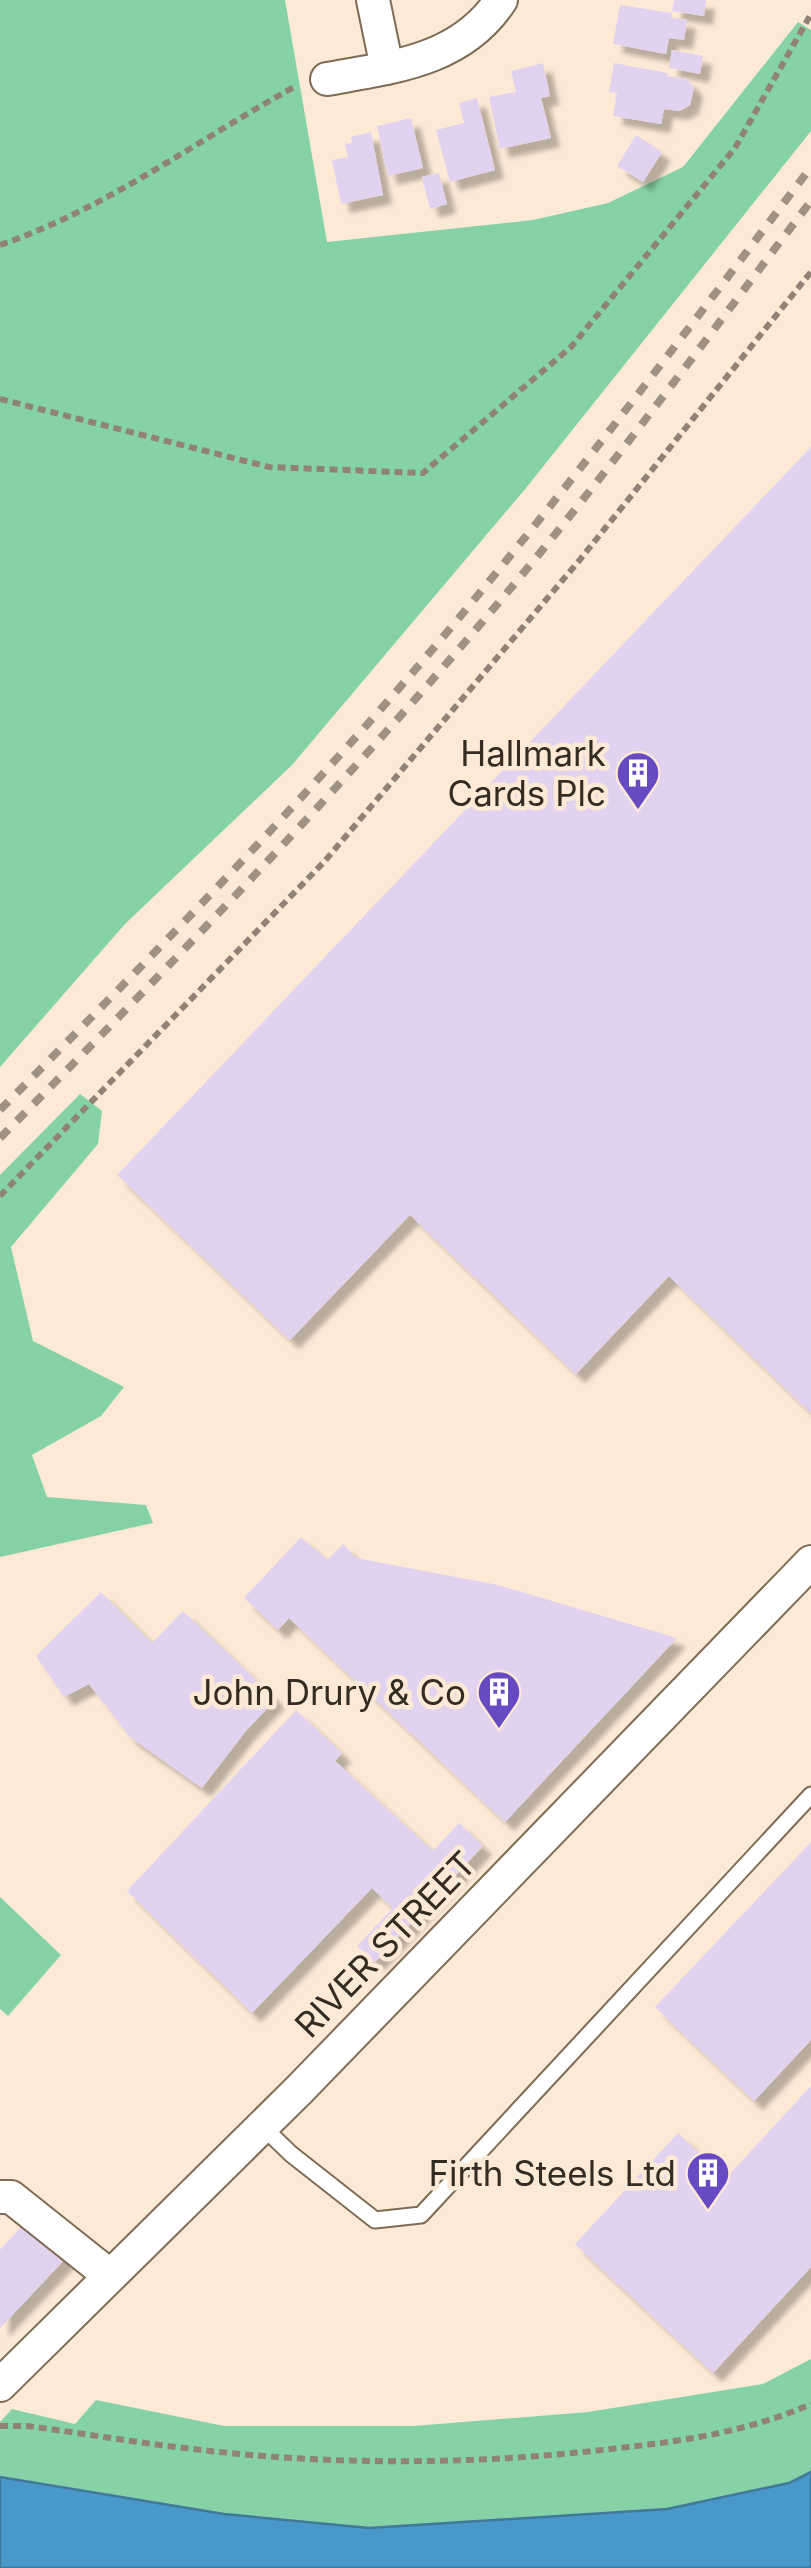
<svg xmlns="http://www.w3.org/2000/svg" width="811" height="2568" font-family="Inter,sans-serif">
<defs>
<filter id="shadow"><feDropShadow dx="9" dy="9" stdDeviation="2.5" flood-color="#0004"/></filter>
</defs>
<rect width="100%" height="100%" fill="#fdead6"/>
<path fill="#85d2a6" d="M 0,0 L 285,0 L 327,242 L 533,220 L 608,203 L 683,167 L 798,22 L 811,30 L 811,131 L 526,488 L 292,765 L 125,924 L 0,1067 Z
M 80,1094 L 102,1111 L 98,1144 L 11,1247 L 33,1341 L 124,1387 L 101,1416 L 32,1455 L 47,1497 L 146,1505 L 153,1523 L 0,1557 L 0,1175 Z
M 0,1897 L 61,1955 L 8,2016 L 0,2009 Z
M 811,2359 L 811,2472 L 789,2483 L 667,2509 L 369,2528 L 224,2514 L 0,2477 L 0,2422 L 12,2409 L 75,2424 L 96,2400 L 224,2426 L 413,2426 L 588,2412 L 763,2384 Z"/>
<path fill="#4898ca" stroke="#427898" stroke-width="2.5" d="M 811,2472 L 811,2568 L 0,2568 L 0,2477 L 224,2514 L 369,2528 L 667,2509 L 789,2483 Z"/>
<path fill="#e1d2ef" filter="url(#shadow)" d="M 674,0 L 706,0 L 704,16 L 672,11 Z
M 620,5 L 672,13 L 671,18 L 687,20 L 684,40 L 669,38 L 666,54 L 613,44 Z
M 672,50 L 703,56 L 700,74 L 669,68 Z
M 543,63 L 550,96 L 541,98 L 551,138 L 500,149 L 489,97 L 516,92 L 511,71 Z
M 614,63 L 668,73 L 667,76 L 687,79 L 694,88 L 690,105 L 680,111 L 664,109 L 661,124 L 613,116 L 617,93 L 609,92 Z
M 477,98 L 495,170 L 450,182 L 436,130 L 464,123 L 459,103 Z
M 411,118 L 423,168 L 388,176 L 377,126 Z
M 371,132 L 383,195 L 341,204 L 332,160 L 348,157 L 345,144 L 352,143 L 351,137 Z
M 636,135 L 662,152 L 643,182 L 617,166 Z
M 439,173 L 447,204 L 430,209 L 422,177 Z
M 811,447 L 811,1413 L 669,1276 L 576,1374 L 410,1215 L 290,1340 L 117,1175 Z
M 301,1537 L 327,1560 L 343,1544 L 356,1558 L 498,1585 L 677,1638 L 505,1822 L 289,1618 L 278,1630 L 244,1598 Z
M 101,1592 L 152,1643 L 183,1611 L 276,1699 L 245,1732 L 202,1788 L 130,1737 L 89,1684 L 64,1697 L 36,1656 Z
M 296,1710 L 342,1753 L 335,1761 L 433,1851 L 459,1823 L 483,1846 L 375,1962 L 357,1946 L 393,1908 L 372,1888 L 252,2013 L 127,1891 Z
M 811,1842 L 811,2040 L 754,2101 L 655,2007 Z
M 811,2086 L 811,2267 L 713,2373 L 575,2244 L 678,2133 L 726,2178 Z
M 27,2220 L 67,2257 L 0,2328 L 0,2250 Z"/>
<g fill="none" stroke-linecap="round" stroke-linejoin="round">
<g stroke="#7f6b54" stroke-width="19">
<path id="service" d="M 262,2126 L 291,2154 L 375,2220 L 421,2215 L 811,1795"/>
</g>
<g stroke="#7f6b54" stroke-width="36">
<path id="minor" d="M 373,0 L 387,68
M 327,79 C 393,67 461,61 501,0
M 0,2197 L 11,2197 L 109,2275
M 0,2385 L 299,2090 L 811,1562"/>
</g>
<path stroke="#908375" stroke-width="6" stroke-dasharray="8 5" stroke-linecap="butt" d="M 0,245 C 108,208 197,140 296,86
M 0,399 L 269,467 L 423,473 L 571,347 L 735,148 L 811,14
M 0,1196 L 324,862 L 578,562 L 811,272
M 0,2426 L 27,2426 C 82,2433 138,2443 193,2449 C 333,2466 479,2465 619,2448 C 685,2441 750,2431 811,2404"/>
<use href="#service" stroke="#fff" stroke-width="15"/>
<use href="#minor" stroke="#fff" stroke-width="32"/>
<path stroke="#a09283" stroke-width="8" stroke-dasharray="12 12" stroke-linecap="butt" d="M 0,1110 C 168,940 336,769 487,584 C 599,448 705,307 811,167
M 0,1138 C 172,964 342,788 500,601 C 609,472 709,335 811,201"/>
</g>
<defs>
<g id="building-pin" transform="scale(2.25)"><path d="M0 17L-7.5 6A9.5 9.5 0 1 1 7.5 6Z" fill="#6749c1" stroke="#fdead6"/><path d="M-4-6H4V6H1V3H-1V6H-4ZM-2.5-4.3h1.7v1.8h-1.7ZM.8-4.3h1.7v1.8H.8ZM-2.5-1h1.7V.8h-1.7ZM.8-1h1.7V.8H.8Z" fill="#fff"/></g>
</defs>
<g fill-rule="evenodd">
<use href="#building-pin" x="638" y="773"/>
<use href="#building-pin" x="499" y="1692"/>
<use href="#building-pin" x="708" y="2173"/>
</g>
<g text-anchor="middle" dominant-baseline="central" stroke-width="9" stroke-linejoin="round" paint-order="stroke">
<g font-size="35" fill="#342c22" stroke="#fdead6" text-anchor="end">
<text x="606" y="753">Hallmark<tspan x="606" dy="40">Cards Plc</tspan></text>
<text x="466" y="1692">John Drury &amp; Co</text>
<text x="676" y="2173">Firth Steels Ltd</text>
</g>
<g font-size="35" fill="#342c22" stroke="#fdead6">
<text transform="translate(385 1944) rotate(-46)">RIVER STREET</text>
</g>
</g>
</svg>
